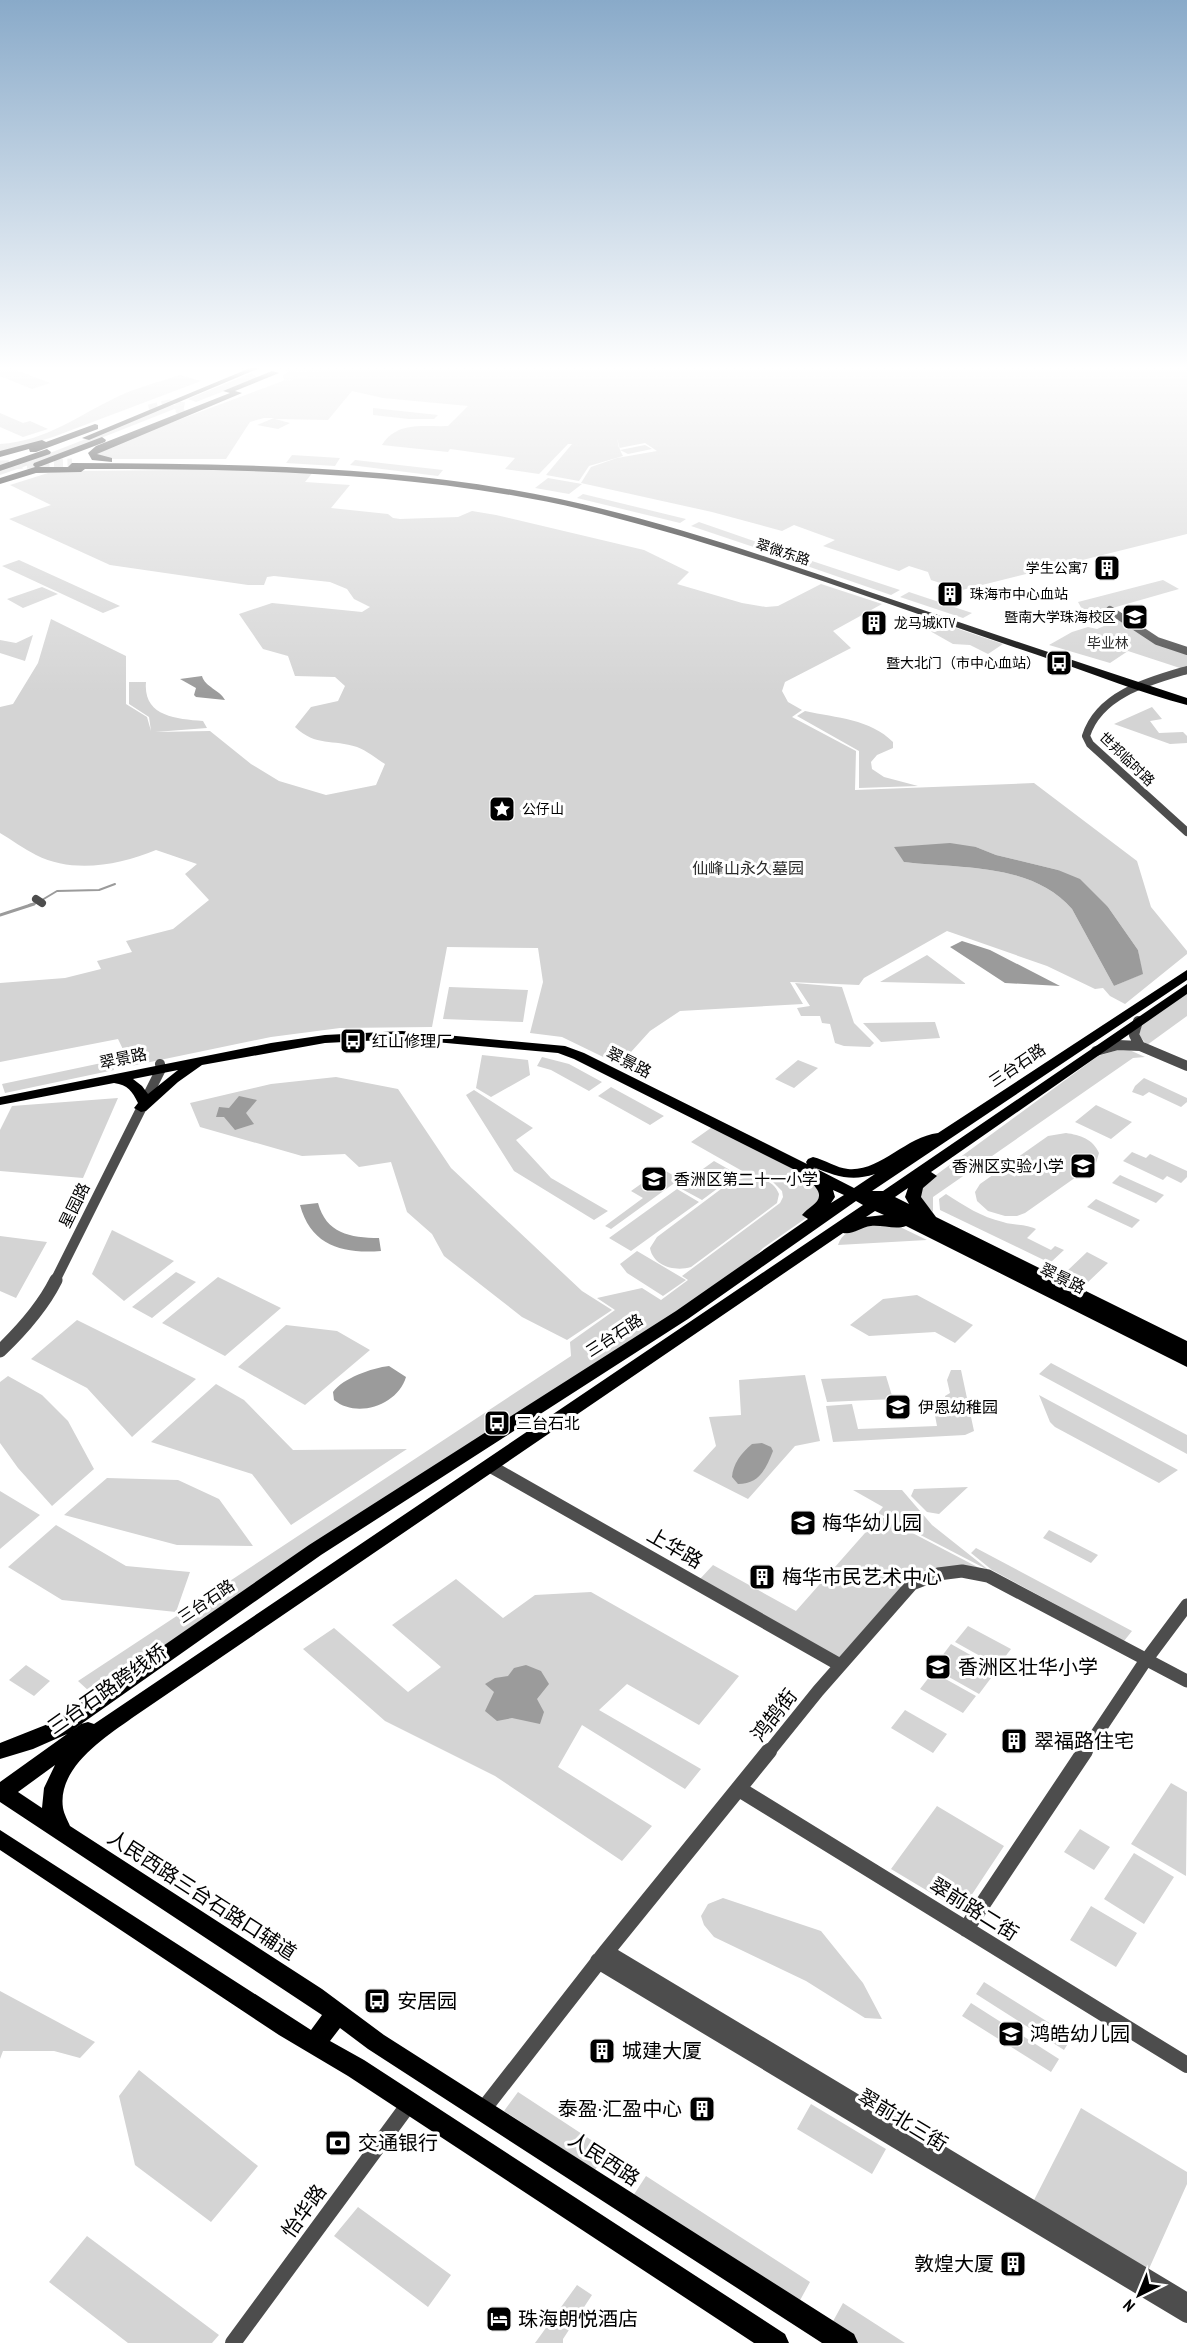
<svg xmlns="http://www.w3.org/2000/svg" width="1187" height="2343" font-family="'PT Sans Narrow','Noto Sans SC',sans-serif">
<rect width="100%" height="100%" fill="#fff"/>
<path fill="#d4d4d4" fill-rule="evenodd" d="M 270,366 L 1187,366 L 1187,534 L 962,590 L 931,580 L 928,572 L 909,566 L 899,571 L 823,546 L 835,540 L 794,525 L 782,531 L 712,512 L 581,483 L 591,467 L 617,458 L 657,451 L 645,443 L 619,448 L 617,438 L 620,450 L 645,445 L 652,449 L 628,454 L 620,450 L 623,456 L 589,466 L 579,481 L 546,475 L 572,444 L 568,444 L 539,474 L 505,469 L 515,458 L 450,449 L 448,452 L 382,445 C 397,421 423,427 448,426 L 468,406 L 383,398 L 352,391 L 328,420 L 275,419 L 290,423 L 278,429 L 257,425 L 274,418 L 264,418 L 250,422 L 226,459 L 114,459 L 99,458 L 96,454 L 154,429 L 288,379 L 283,378 L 288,371 Z
M 11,368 L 50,383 L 32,389 L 0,376 L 0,371 Z
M 252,373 L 257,378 L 196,402 L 188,399 Z
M 180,375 L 201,381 L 53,437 L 0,453 L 0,444 C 48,441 78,415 119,396 C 138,387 160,382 180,375 Z
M 173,405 L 182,406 L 63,453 L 0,475 L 0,470 L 55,451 Z
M 373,408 L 438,415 L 434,419 L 409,419 L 373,415 Z
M 0,413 L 23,423 L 30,421 L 48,429 L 23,437 L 0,427 Z
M 292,455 L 340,458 L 335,466 L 286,463 Z
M 355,460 L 443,470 L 438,476 L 350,465 Z
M 302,469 L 314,471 L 305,482 L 350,485 L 331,508 L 388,514 L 393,518 L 400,519 L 458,517 L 472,511 L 496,515 L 644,550 L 689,572 L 677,584 L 742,603 L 766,607 L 778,606 L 821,584 L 882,604 L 833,631 L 851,648 L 785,682 L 782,691 L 788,702 L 802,710 L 792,717 L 856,751 L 855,790 L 1034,783 L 1137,861 L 1151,907 L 1187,951 L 1187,954 L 1125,1004 L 1110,996 L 1103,988 L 1095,989 L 1047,966 L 947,931 L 864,978 L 859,985 L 790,982 L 803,1004 L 680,1011 L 650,1031 L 631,1052 L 628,1069 L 562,1037 L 530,1033 L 543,982 L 538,948 L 447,947 L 432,1027 L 340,1028 L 271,1037 L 131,1066 L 118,1039 L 0,1062 L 0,983 L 65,978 L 101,969 L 97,961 L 132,952 L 126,941 L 173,929 L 209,900 L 185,874 L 197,864 L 156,850 C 119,865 74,874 36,855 C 24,849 12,840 0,833 L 0,707 L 13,704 L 38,663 L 51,619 L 126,656 L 126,704 L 147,717 L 151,731 L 149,717 L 129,704 L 129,682 L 146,682 C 143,716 175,719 203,721 L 207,728 L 155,732 L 210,731 L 251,764 L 279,781 L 326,795 L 376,785 L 385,764 C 377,759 366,750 357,747 C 333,739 316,747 295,727 L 311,707 L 338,701 L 345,686 L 335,677 L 295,676 L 288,656 L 263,649 L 239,614 L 272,603 L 362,612 L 370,607 L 354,599 L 347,589 L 330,582 L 274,576 L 267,577 L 264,585 L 248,585 L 110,565 L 9,519 L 51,505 L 10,485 L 48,473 L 65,471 ZM 976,847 L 996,855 L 1058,870 L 1108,907 L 1138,950 L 1142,974 L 1114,986 L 1072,909 C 1031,862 959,869 904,862 Z
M 548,478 L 582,484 L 569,494 L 535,488 Z
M 583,494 L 686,519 L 680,523 L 577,498 Z
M 699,522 L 797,556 L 789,559 L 691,526 Z
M 19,560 L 120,606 L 103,613 L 2,566 Z
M 812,561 L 900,590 L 891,595 L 804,565 Z
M 1163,580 L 1179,589 L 1109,609 L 1109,612 L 1095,613 L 1088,620 L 1078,602 Z
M 42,587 L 58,594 L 23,608 L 7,599 Z
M 909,592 L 972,613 L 963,618 L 900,597 Z
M 920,616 L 1003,644 L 988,654 L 970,645 L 953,644 L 930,631 L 907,623 Z
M 1118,620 L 1187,654 L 1187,667 L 1183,669 L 1128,651 L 1110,663 L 1049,645 L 1072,632 L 1088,627 L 1097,629 Z
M 33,635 L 25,661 L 0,653 L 0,640 L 16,643 Z
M 1152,707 L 1162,719 L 1150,721 L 1159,733 L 1183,732 L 1187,736 L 1187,743 L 1170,744 L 1114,724 Z
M 805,711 C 837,718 870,719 893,742 L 893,748 L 877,755 L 871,762 L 872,769 L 884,777 L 918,786 L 859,788 L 859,751 L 797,716 Z
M 927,955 L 966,984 L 880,982 Z
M 795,983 L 842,987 L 854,1023 L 874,1043 L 870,1047 L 844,1046 L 835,1043 L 830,1024 L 822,1023 L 820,1016 L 801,1016 L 797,1008 L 810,1006 Z
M 449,987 L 528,990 L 523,1022 L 443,1019 Z
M 1187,993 L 1187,1016 L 1147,1045 L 1139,1035 L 1142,1023 Z
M 935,1022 L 940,1038 L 881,1042 L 863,1023 Z
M 1125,1048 L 1145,1057 L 1133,1058 L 933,1197 L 933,1212 L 919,1199 L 921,1186 L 1098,1056 Z
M 482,1055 L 528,1060 L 530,1075 L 491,1097 L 476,1088 Z
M 542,1057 L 569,1064 L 602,1082 L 589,1091 L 551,1070 L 537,1066 Z
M 798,1060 L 818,1068 L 794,1088 L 775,1079 Z
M 111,1061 L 114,1070 L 5,1093 L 2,1084 Z
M 336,1077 L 398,1089 L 451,1168 L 582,1291 L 612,1310 L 567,1340 L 522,1317 L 444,1256 L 432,1234 L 407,1212 L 391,1162 L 359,1167 L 345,1154 L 302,1156 L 200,1127 L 190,1103 L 271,1084 Z
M 1144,1078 L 1187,1098 L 1187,1102 L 1181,1107 L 1149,1092 L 1143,1096 L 1132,1092 L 1135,1086 Z
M 611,1087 L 664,1116 L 650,1125 L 598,1096 Z
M 474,1090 L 533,1128 L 516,1140 L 551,1178 L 608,1211 L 594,1220 L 514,1171 L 466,1095 Z
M 118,1098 L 83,1178 L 0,1171 L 0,1130 L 12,1106 Z
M 1096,1105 L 1132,1122 L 1111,1139 L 1075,1122 Z
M 715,1125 L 819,1182 L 822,1207 L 763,1248 L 737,1275 L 151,1660 L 90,1692 L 78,1681 L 571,1356 L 570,1342 L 615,1310 L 597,1298 L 642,1288 L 661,1300 L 688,1280 L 682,1276 L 780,1203 L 783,1197 L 782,1191 L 773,1182 L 744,1172 L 691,1142 Z
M 1066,1133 C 1080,1135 1093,1139 1099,1153 L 1096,1163 L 1025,1213 L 1017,1216 L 1005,1216 L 988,1211 L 977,1201 L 975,1192 L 980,1184 L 1048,1136 Z
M 1132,1152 L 1146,1158 L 1150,1154 L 1187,1171 L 1187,1177 L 1181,1183 L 1167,1176 L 1163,1180 L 1123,1161 Z
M 714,1161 L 737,1174 L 702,1200 L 678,1187 Z
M 662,1169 L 680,1179 L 611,1229 L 605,1226 L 643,1198 L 631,1191 Z
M 1120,1175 L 1164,1195 L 1156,1203 L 1112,1183 Z
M 747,1177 C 761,1177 774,1181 779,1194 L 777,1203 L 691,1267 C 675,1272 653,1266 650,1248 L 657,1237 L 729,1183 Z
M 677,1189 L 699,1202 L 631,1251 L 609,1238 Z
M 946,1194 C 965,1206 981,1217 1003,1222 C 1015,1226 1023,1223 1036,1229 L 1027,1238 L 1051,1250 L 1055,1246 L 1064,1250 L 1050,1263 L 940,1210 L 939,1199 Z
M 1096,1199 L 1140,1220 L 1132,1228 L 1087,1207 Z
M 896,1225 L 927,1240 L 838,1245 C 845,1223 878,1226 896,1225 Z
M 112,1230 L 174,1261 L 124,1301 L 92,1274 Z
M 0,1236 L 47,1242 L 16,1298 L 0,1291 Z
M 637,1251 L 686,1280 L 663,1296 L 627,1273 L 620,1264 Z
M 1087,1252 L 1108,1263 L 1087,1283 L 1066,1272 Z
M 176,1272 L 196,1282 L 152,1318 L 132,1307 Z
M 218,1277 L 281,1308 L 225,1356 L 162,1323 Z
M 917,1295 L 973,1325 L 955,1343 L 935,1332 L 869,1336 L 850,1325 L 883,1299 Z
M 77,1320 L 196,1379 L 132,1437 L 87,1388 L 31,1359 Z
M 286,1325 L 337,1331 L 370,1350 L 305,1405 L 238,1367 Z
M 1051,1363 L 1187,1435 L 1187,1454 L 1039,1374 Z
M 951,1370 L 961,1370 L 974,1431 L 965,1435 L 833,1442 L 826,1406 L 852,1404 L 858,1429 L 937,1426 L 934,1410 L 948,1409 L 945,1396 L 950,1393 L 947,1380 Z
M 805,1375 L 820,1441 L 795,1446 L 748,1499 L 693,1471 L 716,1446 L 709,1417 L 741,1415 L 739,1380 Z
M 8,1376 L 42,1395 L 68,1421 L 94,1469 L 52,1506 L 18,1468 L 0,1443 L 0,1382 Z
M 886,1376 L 893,1399 L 827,1402 L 821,1379 Z
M 216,1384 L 244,1400 L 293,1450 L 407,1449 L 291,1525 L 252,1474 L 151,1442 Z
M 1039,1395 L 1178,1470 L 1159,1483 L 1055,1427 L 1050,1422 Z
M 107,1478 L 178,1480 L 219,1499 L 253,1546 L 177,1545 L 64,1515 Z
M 968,1487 L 939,1514 L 927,1512 L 911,1496 L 914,1489 Z
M 853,1490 L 902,1490 L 932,1525 L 990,1571 L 878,1513 L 883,1507 Z
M 0,1491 L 40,1515 L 0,1549 Z
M 880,1516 L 987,1572 L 933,1572 L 907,1580 L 838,1659 L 699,1580 L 713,1565 L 796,1611 Z
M 56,1525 L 126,1566 L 190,1572 L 176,1612 L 62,1600 L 8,1567 Z
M 1049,1530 L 1098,1555 L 1091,1563 L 1043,1538 Z
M 976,1548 L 1132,1631 L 1124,1641 L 992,1570 L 971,1553 Z
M 456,1579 L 503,1618 L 535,1595 L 591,1592 L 739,1676 L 699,1725 L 627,1684 L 599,1710 L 701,1769 L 685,1789 L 582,1725 L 558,1767 L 652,1826 L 622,1861 L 495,1776 L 385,1721 L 303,1649 L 334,1628 L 408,1692 L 441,1667 L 392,1625 Z
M 968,1626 L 1011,1649 L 998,1666 L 955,1642 Z
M 951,1644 L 997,1670 L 979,1694 L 933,1668 Z
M 26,1665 L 50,1681 L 34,1696 L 9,1680 Z
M 933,1672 L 976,1696 L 963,1713 L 920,1689 Z
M 905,1710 L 947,1734 L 933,1753 L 891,1728 Z
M 1171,1783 L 1187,1792 L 1186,1876 L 1131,1844 Z
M 937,1806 L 1004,1846 L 961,1911 L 891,1869 Z
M 1080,1829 L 1110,1847 L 1094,1870 L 1064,1852 Z
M 1134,1853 L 1174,1877 L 1144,1924 L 1104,1899 Z
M 723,1898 L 821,1931 L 863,1983 L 882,2019 L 865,2018 L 806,1981 L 714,1937 L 704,1925 L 701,1916 L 708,1904 Z
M 1091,1906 L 1137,1933 L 1116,1967 L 1070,1940 Z
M 984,1982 L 1072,2037 L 1064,2050 L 976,1994 Z
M 0,1991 L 95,2042 L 80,2058 L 54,2051 L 3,2051 L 0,2059 Z
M 971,2003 L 1059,2059 L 1051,2072 L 962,2016 Z
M 139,2070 L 258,2166 L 211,2222 L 135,2165 L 119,2096 Z
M 518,2092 L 608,2151 L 595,2170 L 504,2111 Z
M 811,2104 L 886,2149 L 872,2174 L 797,2129 Z
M 1081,2108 L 1187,2172 L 1187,2184 L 1148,2271 L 1033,2202 Z
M 646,2176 L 810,2282 L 798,2304 L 633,2196 Z
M 358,2207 L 451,2275 L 428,2307 L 334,2236 Z
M 87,2236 L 219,2335 L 212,2343 L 128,2343 L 49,2282 Z
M 577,2285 L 592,2295 L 563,2339 L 563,2343 L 535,2343 Z
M 843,2303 L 905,2343 L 859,2343 L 831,2325 Z"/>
<path fill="#9b9b9b" d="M 202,676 C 205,687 220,690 225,700 L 196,697 L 194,695 L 196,688 L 180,679 Z
M 950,843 L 976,847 L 996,855 L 1058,870 L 1080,879 L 1108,907 L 1138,950 L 1143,974 L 1114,986 L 1072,909 C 1031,862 959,869 904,862 L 894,847 Z
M 962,941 L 990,950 L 1060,986 L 1005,983 L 950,947 Z
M 239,1096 L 257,1100 L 246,1113 L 254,1124 L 235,1130 L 224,1117 L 216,1117 L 219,1107 L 229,1108 Z
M 318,1203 C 326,1233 350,1238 379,1238 L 381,1251 C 343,1254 311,1246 300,1205 Z
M 389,1366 L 406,1377 C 398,1405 357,1419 334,1400 L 333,1392 C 343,1378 372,1368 389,1366 Z
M 762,1443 L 771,1447 L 773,1451 C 766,1469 759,1484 738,1484 L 732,1477 C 733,1464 741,1453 752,1444 Z
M 526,1665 L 541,1671 L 549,1684 L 537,1699 L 544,1712 L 540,1724 L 512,1718 L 497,1721 L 485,1711 L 494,1692 L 485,1684 L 495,1678 L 508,1676 L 514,1668 Z"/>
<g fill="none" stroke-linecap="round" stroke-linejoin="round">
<path stroke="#9b9b9b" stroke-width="2" d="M 42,900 L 57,891 L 99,890 L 115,884
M 29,905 L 36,903"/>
<path stroke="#9b9b9b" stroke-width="3" d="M 0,915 L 34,904"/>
<path stroke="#d9d9d9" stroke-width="9" stroke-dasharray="9 4.5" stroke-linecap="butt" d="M 240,367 L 243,366
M 284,379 L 329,366
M 149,409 L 169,404 L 185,407 L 185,411 L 175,416
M 0,465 L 72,463"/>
<path stroke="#4d4d4d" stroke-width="8" d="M 1110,610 L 1157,641 L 1187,651
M 1187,670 C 1149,681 1099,694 1086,736 L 1090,744 L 1187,832
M 36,899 L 42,903"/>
<path stroke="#4d4d4d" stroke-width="10" d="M 1138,1021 L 1134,1035 L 1140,1046 L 1187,1066
M 1096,1051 L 1118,1045 L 1140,1046
M 55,1281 L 161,1069 L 160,1064"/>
<path stroke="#4d4d4d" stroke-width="13" d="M 0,1351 C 22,1330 42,1308 56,1280
M 490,1466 L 840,1665
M 768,1753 L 818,1691 L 912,1584 L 938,1574 L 962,1571 L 988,1576 L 1187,1681
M 1084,1753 L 1146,1660 L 1187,1605"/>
<path stroke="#4d4d4d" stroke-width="16" d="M 739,1789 L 1187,2065
M 966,1929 L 1085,1751
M 606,1952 L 1187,2301
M 598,1961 L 1187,2315
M 482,2111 L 606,1952 L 769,1751
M 233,2343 L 409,2104"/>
<path fill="#000" fill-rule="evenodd" d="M 255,366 L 262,367 L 89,440 L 82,438 Z
M 272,371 L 279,373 L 230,393 L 223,391 Z
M 235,391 L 242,393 L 97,454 L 112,458 L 112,462 L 92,460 L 88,453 L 96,446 Z
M 95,424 L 98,425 L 98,429 L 36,452 L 30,452 L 29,449 L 0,457 L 0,451 L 42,440 L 46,442 Z
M 102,437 L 106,440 L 105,442 L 39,467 L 68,467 L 72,463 C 235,464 400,465 560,499 C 666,522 768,557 870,592 C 975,628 1081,663 1187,698 L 1187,705 C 1141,693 1097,675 1052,660 C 902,610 754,553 601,514 C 433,472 258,469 85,469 L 81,472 L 36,473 L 0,484 L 0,478 L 35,467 L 33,465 L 34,463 Z
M 47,449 L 51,452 L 50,454 L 0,471 L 0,465 Z
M 1187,970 L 1187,980 L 872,1191 L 883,1191 L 1187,984 L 1187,994 L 931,1172 L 937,1176 L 923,1188 L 921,1197 L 936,1217 L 1187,1341 L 1187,1367 L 906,1226 C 896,1230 883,1225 871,1226 C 861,1227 853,1235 843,1233 L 132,1718 C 104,1738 57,1768 63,1808 C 64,1814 68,1821 70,1826 L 322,1989 L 384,2035 L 854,2334 L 858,2343 L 822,2343 L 368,2049 L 340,2028 L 330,2041 L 364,2060 L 785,2334 L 789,2343 L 754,2343 L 348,2076 L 279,2035 L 0,1850 L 0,1830 L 311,2030 L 322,2015 L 0,1802 L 0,1782 L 81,1724 L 88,1722 L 94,1724 L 863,1205 L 856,1201 L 688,1319 L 321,1555 L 67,1734 L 33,1749 L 0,1759 L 0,1743 L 53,1722 L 309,1545 L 676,1311 L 808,1219 L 802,1215 C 809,1206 826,1201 816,1188 C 813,1183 809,1181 807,1176 L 574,1059 L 558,1053 L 402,1039 L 325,1043 L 202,1065 L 178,1082 L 146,1111 L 141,1112 L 134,1108 L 138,1103 C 132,1091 128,1085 114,1083 L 0,1105 L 0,1097 L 271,1043 L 325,1035 L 402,1031 L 565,1046 L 584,1053 L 807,1164 L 806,1162 L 808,1159 L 813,1157 C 825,1160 837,1168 848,1169 C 880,1172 905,1137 938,1133 ZM 178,1070 L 148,1094 L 142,1086 L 133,1079 ZM 813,1167 C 836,1176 851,1182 875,1174 L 854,1188 ZM 908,1188 L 905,1197 L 909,1204 L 895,1197 ZM 833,1190 L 844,1195 L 831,1203 L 835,1197 ZM 875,1211 L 884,1215 L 866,1217 ZM 55,1765 L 44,1788 L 42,1808 L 18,1792 Z"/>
</g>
<linearGradient id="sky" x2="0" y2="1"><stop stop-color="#89aac9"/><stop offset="0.53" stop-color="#fff"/><stop offset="1" stop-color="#fff" stop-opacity="0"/></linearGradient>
<rect width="1187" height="694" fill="url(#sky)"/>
<defs>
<g id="building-square" transform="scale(1.35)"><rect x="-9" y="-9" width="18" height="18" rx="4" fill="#000" stroke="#fff"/><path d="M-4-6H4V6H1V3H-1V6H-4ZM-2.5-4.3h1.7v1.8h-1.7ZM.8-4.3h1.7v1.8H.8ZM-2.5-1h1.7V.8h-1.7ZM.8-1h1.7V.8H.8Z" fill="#fff"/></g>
<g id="university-square" transform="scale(1.35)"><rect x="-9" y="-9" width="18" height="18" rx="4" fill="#000" stroke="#fff"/><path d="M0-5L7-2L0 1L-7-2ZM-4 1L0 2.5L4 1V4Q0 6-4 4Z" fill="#fff"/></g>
<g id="bus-square" transform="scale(1.35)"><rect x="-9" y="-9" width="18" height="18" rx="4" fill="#000" stroke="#fff"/><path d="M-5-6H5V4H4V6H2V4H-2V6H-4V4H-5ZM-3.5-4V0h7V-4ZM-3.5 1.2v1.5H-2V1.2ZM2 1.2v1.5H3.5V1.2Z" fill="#fff"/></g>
<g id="sight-square" transform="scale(1.35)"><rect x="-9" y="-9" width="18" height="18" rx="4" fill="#000" stroke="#fff"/><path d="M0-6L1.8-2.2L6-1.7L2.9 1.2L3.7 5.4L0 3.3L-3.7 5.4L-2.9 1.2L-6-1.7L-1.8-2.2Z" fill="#fff"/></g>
<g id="school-square" transform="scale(1.35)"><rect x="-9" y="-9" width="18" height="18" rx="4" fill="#000" stroke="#fff"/><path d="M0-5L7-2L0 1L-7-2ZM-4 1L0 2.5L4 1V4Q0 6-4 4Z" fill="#fff"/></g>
<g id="bank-square" transform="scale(1.35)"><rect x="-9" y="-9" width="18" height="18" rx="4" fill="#000" stroke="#fff"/><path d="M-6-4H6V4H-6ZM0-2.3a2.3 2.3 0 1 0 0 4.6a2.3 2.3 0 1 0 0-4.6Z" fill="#fff"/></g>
<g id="hotel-square" transform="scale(1.35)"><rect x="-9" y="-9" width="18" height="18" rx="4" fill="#000" stroke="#fff"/><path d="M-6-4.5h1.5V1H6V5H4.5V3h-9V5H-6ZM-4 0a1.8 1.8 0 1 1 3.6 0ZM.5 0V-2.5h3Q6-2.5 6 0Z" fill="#fff"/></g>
</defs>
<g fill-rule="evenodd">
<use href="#building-square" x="1107" y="568"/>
<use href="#building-square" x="950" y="594"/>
<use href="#university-square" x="1135" y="617"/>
<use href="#building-square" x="874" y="623"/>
<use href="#bus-square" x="1059" y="663"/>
<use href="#sight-square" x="502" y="809"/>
<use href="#bus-square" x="353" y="1041"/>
<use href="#school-square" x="1083" y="1166"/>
<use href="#school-square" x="654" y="1179"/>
<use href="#school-square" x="898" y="1407"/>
<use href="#bus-square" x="497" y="1423"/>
<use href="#school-square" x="803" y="1523"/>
<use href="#building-square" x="762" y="1577"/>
<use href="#school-square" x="938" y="1667"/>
<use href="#building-square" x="1014" y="1741"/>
<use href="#bus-square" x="377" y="2001"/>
<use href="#school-square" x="1011" y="2034"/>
<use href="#building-square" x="602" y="2051"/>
<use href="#building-square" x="702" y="2109"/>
<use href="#bank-square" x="338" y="2143"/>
<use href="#building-square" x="1013" y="2264"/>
<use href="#hotel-square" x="499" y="2319"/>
</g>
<g text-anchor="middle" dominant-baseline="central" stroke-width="6" stroke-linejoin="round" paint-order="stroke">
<g font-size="14" fill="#000" stroke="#fff">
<text transform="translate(783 552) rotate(18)">翠微东路</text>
<text transform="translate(1127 759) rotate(44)">世邦临时路</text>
</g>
<g font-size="14" fill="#000" stroke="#fff" text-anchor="end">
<text x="1088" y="568">学生公寓7</text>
<text x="970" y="594" text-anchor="start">珠海市中心血站</text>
<text x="1116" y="617">暨南大学珠海校区</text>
<text x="894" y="623" text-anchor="start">龙马城KTV</text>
<text x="1040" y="663">暨大北门（市中心血站）</text>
<text x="522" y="809" text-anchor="start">公仔山</text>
</g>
<g font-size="14" fill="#2b2b2b" stroke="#fff">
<text x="1108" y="643">毕业林</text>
</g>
<g font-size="16" fill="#2b2b2b" stroke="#fff">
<text x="748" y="868">仙峰山永久墓园</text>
</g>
<g font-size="16" fill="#000" stroke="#fff" text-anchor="start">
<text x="372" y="1041">红山修理厂</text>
<text x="1064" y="1166" text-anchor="end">香洲区实验小学</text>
<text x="674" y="1179">香洲区第二十一小学</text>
<text x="918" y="1407">伊恩幼稚园</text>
<text x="516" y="1423">三台石北</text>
</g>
<g font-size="16" fill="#000" stroke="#fff">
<text transform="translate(123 1058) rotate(-12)">翠景路</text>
<text transform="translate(629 1062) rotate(27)">翠景路</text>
<text transform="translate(1017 1065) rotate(-34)">三台石路</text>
<text transform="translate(74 1205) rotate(-64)">星园路</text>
<text transform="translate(1063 1278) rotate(26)">翠景路</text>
<text transform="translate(614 1335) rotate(-33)">三台石路</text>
<text transform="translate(206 1601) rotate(-34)">三台石路</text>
</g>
<g font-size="20" fill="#000" stroke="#fff" text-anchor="start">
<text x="822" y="1523">梅华幼儿园</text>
<text x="782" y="1577">梅华市民艺术中心</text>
<text x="958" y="1667">香洲区壮华小学</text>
<text x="1034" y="1741">翠福路住宅</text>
<text x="397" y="2001">安居园</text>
<text x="1030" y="2034">鸿皓幼儿园</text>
<text x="622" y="2051">城建大厦</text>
<text x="682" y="2109" text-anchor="end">泰盈·汇盈中心</text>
<text x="358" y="2143">交通银行</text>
<text x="994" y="2264" text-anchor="end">敦煌大厦</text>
<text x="518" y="2319">珠海朗悦酒店</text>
</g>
<g font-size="20" fill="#000" stroke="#fff">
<text transform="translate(675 1548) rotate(30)">上华路</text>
<text transform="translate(107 1689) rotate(-35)">三台石路跨线桥</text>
<text transform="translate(774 1715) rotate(-52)">鸿鹄街</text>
<text transform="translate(202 1895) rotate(33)">人民西路三台石路口辅道</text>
<text transform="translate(974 1909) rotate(32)">翠前路二街</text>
<text transform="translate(903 2120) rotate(31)">翠前北三街</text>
<text transform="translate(604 2159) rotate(33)">人民西路</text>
<text transform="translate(304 2211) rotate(-54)">怡华路</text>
</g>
</g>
<g transform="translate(1139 2295) rotate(223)" stroke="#ffffff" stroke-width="4.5" paint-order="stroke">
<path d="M0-4.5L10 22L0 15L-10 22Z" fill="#000000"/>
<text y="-9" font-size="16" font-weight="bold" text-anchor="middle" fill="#000000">N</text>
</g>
</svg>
